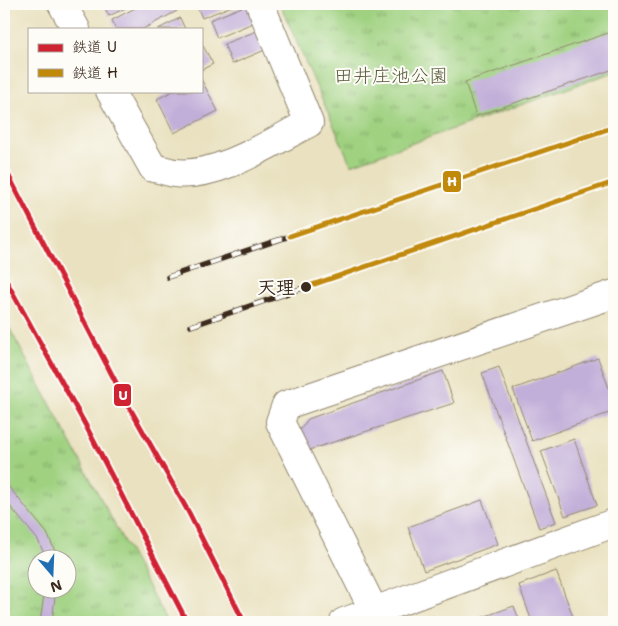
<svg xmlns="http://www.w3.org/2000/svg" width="618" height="626" font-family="'Shantell Sans','Klee One',sans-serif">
<defs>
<pattern id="park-tufts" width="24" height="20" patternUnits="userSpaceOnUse" patternTransform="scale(1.25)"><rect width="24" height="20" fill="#9fd180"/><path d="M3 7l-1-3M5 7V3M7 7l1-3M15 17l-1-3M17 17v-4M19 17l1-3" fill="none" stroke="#83aa68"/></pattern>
</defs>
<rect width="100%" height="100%" fill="#fdfcf7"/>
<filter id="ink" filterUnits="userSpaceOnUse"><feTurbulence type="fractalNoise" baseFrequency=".02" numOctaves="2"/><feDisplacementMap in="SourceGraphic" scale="10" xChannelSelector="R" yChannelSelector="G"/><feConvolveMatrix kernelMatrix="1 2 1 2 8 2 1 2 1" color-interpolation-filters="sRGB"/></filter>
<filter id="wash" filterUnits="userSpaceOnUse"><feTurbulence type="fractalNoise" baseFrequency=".0096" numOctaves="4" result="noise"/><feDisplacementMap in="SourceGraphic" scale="20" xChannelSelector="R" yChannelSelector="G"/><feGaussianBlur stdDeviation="1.12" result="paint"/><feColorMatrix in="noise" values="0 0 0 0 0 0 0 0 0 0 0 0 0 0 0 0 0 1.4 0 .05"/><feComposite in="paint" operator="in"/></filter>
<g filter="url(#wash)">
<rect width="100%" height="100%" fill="#e9e1bf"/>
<path fill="url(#park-tufts)" stroke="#6d7e4f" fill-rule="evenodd" d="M 280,4 L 614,4 L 614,72 L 351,165 Z
M 4,318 L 167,622 L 4,622 ZM 38,558 L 68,558 L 68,588 L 38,588 Z"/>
<g id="blocks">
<path fill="#c2afd9" d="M 103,4 L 134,4 L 109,16 Z
M 143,4 L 173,4 L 177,11 L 143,29 L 116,29 L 112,20 Z
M 196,4 L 237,4 L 202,18 Z
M 249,4 L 260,20 L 217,38 L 210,20 Z
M 180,18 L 185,29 L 158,29 Z
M 264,28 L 272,47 L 232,64 L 224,44 Z
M 614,31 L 614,69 L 476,116 L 465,82 Z
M 201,42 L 213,64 L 201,70 Z
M 201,79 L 218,111 L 174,133 L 157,99 L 173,91 L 201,91 Z
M 598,358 L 614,402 L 614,411 L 532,441 L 513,389 Z
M 499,367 L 556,522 L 539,528 L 482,373 Z
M 443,371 L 454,403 L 309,450 L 300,430 L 308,419 Z
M 574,439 L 597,505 L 565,516 L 541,451 Z
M 4,481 L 47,533 L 58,558 L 46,558 L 38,540 L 4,499 Z
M 482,500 L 498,544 L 424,571 L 408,527 Z
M 556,571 L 575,622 L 532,622 L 519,585 Z
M 45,588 L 56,588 L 52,622 L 40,622 Z
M 514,606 L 520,622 L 469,622 Z"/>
</g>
</g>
<g filter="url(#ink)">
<use href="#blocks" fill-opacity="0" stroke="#92866e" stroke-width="1"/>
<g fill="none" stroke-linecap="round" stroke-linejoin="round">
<g stroke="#92866e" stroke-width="30">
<path id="minor" d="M 62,4 L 76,29
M 110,91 L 153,168 C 160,169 168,172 175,173 C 218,178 272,142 309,123 L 260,4
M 374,611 L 280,422 L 286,405 L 614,294
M 344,622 L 614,523"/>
</g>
<use href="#minor" stroke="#fff" stroke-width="28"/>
<g stroke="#3b2a1e" stroke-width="5.5">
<path id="rail" d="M 168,277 L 290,236
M 191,326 L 306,287"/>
</g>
<use href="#rail" stroke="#fdfcf7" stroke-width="4" stroke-dasharray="11" stroke-linecap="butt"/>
<g stroke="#fdfcf7" stroke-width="9">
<path id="rail-1" d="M 4,167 L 123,396 L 189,513 L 244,622
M 4,277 L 86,426 L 187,622"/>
</g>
<g stroke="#fdfcf7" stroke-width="9">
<path id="rail-2" d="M 290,236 L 614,127
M 306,287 L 614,182"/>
</g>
<use href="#rail-1" stroke="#d02332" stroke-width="5"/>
<use href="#rail-2" stroke="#c1890a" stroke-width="5"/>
</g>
</g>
<circle fill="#3b2a1e" stroke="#fdfcf7" stroke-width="2" cx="306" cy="287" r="6"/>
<g text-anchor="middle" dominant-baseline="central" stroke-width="4" stroke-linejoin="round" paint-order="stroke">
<g font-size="19" fill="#595c3b" stroke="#fdfcf7">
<text x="391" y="75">田井庄池公園</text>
</g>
<g font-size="19" font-weight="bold" fill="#3b2a1e" stroke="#fdfcf7" text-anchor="end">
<text x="295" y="287">天理</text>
</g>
</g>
<g stroke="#fdfcf7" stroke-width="2">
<rect x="442" y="170" width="20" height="23" rx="5" fill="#c1890a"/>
<rect x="113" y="383" width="19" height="24" rx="5" fill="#d02332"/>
</g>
<g font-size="14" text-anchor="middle" font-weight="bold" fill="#fff">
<text x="452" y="186">H</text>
<text x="123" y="400">U</text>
</g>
<rect width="618" height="626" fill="none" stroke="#fdfcf7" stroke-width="20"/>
<rect x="28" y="28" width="175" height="65" fill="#fdfcf7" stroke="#afa8a0"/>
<rect x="38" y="44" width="25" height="8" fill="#d02332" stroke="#afa8a0"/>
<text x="72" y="52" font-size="15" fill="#3b2a1e">鉄道 U</text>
<rect x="38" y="69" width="25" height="8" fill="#c1890a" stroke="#afa8a0"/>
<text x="72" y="78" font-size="15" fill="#3b2a1e">鉄道 H</text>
<g transform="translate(52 574) rotate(161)"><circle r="24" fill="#fdfcf7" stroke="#afa8a0"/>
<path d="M0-4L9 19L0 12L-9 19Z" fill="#1f6fb2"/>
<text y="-8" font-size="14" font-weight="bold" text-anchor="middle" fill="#3b2a1e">N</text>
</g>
</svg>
